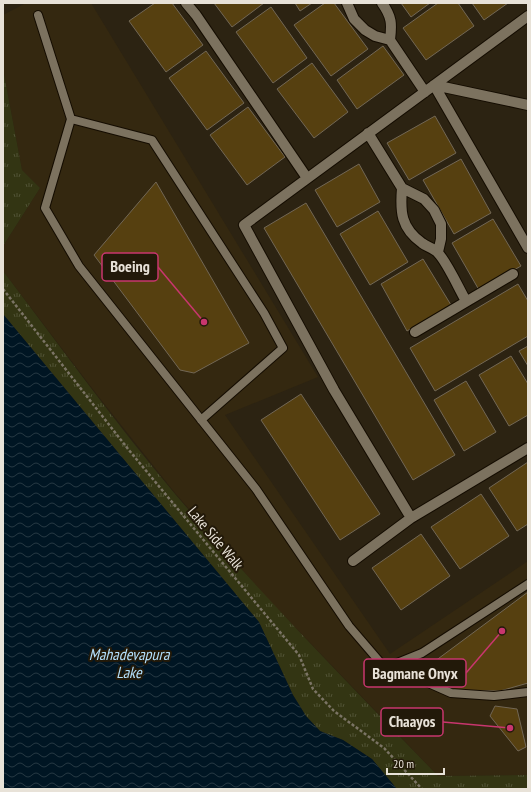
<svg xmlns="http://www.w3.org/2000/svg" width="531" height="792" font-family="'PT Sans Narrow',sans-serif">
<defs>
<pattern id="park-tufts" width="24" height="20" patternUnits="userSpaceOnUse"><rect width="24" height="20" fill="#333513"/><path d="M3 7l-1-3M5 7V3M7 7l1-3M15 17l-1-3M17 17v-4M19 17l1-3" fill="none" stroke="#515235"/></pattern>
<pattern id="water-waves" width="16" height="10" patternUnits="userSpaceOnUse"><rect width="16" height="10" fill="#001523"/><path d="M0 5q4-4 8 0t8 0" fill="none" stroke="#253742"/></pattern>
</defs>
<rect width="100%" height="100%" fill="#2c2312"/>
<path fill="#342810" d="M 26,3 L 91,3 L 318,377 L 225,415 L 390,654 L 528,561 L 528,775 L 438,776 L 267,598 L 175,493 L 98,396 L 3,271 L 3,246 L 40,188 L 22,170 L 3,69 L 3,15 Z"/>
<path fill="url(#park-tufts)" d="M 3,69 L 22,170 L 40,188 L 3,246 Z
M 3,271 C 60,346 115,423 175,494 C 259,592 349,684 438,776 L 528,775 L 528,789 L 397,789 L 372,759 L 343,740 L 320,731 L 306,716 L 293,695 L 259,622 L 3,314 Z"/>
<path fill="url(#water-waves)" d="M 3,314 L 259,622 L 293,695 L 306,716 L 320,731 L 343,740 L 372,759 L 397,789 L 3,789 Z"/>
<path fill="#564010" stroke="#726755" d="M 155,3 L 172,3 L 203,45 L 166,72 L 129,21 Z
M 214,3 L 264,3 L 232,27 Z
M 295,3 L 312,3 L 300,11 Z
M 325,3 L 334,3 L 368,49 L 331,76 L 294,25 Z
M 401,3 L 430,3 L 411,17 Z
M 438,3 L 458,3 L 474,26 L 426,60 L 403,28 Z
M 472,3 L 508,3 L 484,20 Z
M 271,7 L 307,58 L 273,83 L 236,32 Z
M 383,46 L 404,75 L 357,109 L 337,80 Z
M 206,51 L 244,103 L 207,130 L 169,78 Z
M 312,63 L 348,112 L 314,138 L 277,89 Z
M 248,107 L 285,157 L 247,185 L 210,135 Z
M 435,116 L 456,153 L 409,180 L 387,143 Z
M 461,159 L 491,213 L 454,234 L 423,180 Z
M 359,164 L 380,202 L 337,227 L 315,190 Z
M 156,182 L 249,343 L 194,373 L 180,370 L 94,255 Z
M 306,203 L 455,455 L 413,480 L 264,228 Z
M 378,211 L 408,262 L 370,285 L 340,234 Z
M 493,219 L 521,266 L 479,290 L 452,243 Z
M 423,259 L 451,305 L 407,331 L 381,284 Z
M 518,284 L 528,301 L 528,336 L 435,391 L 410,348 Z
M 528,346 L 528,366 L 519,351 Z
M 511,356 L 528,384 L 528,415 L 509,426 L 479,375 Z
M 466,381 L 496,432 L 464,451 L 434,400 Z
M 301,394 L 380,514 L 340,540 L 261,420 Z
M 528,462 L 528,524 L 517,531 L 489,488 Z
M 481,494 L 509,536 L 460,569 L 431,527 Z
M 421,534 L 450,576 L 401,610 L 372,568 Z
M 528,592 L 528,683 L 500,691 L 454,690 L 423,670 Z
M 495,706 L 517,709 L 526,747 L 518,751 L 490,716 Z"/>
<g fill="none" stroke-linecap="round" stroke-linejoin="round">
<g stroke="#140c01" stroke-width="10">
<path id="lane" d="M 38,15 L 71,119 L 45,208 L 79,266 L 256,489 L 349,626 L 385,668 L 422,653 L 528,584
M 71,119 L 152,140 L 264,313 L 283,348 L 201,420
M 390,666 L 451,693 L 494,696 L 528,692"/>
</g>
<g stroke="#140c01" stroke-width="12">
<path id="street" d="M 186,3 L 196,15 L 307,178
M 347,3 L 354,19 L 365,30 L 375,36 L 390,40 L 425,92
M 382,3 C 392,17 392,24 390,40
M 528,16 L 244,225 L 334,390 L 411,518 L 528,448
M 528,105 L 434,85 L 528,248
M 368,133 L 402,188 L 424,199 L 434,210 L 441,224 L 441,239 L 438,252
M 402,188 C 400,212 401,228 422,243 C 427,247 434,248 438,253 C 447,262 459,289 466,301
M 415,332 L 513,274
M 353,561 L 411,518"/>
</g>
<path stroke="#7b7465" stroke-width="2.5" stroke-dasharray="3 2" stroke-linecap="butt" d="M 3,289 L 128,449 L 299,655 L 313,689 L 334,711 L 384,748 L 422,789"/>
<use href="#lane" stroke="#7c725f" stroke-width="8"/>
<use href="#street" stroke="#7c725f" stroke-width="10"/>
</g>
<g text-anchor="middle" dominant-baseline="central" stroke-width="4" stroke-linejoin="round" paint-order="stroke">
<g font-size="15" fill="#e8e2d8" stroke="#221909">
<text transform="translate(216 538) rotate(50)">Lake Side Walk</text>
</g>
<g font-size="16" font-style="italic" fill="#b3dffb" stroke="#221909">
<text x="129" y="654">Mahadevapura<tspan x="129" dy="18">Lake</tspan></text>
</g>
</g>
<path fill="none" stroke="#c8366e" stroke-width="1.5" d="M204 322L158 267M502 631L466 673M510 728L443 722"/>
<g fill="#c8366e" stroke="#221909" stroke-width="1.5">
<circle cx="204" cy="322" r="4"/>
<circle cx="502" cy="631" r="4"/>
<circle cx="510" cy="728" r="4"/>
</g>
<g fill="#221909" stroke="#c8366e" stroke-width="1.5">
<rect x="102" y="253" width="56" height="28" rx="4"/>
<rect x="364" y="659" width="102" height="28" rx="4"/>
<rect x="381" y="708" width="62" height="28" rx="4"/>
</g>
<g font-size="16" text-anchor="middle" font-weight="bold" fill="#e8e2d8">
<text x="130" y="272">Boeing</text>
<text x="415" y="679">Bagmane Onyx</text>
<text x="412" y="727">Chaayos</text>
</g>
<rect width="531" height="792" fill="none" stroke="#e8e2d8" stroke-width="8"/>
<path d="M387 768v6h57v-6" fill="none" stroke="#e8e2d8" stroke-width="2"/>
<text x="393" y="768" font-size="12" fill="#e8e2d8" stroke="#221909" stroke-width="3" paint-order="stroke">20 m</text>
</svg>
